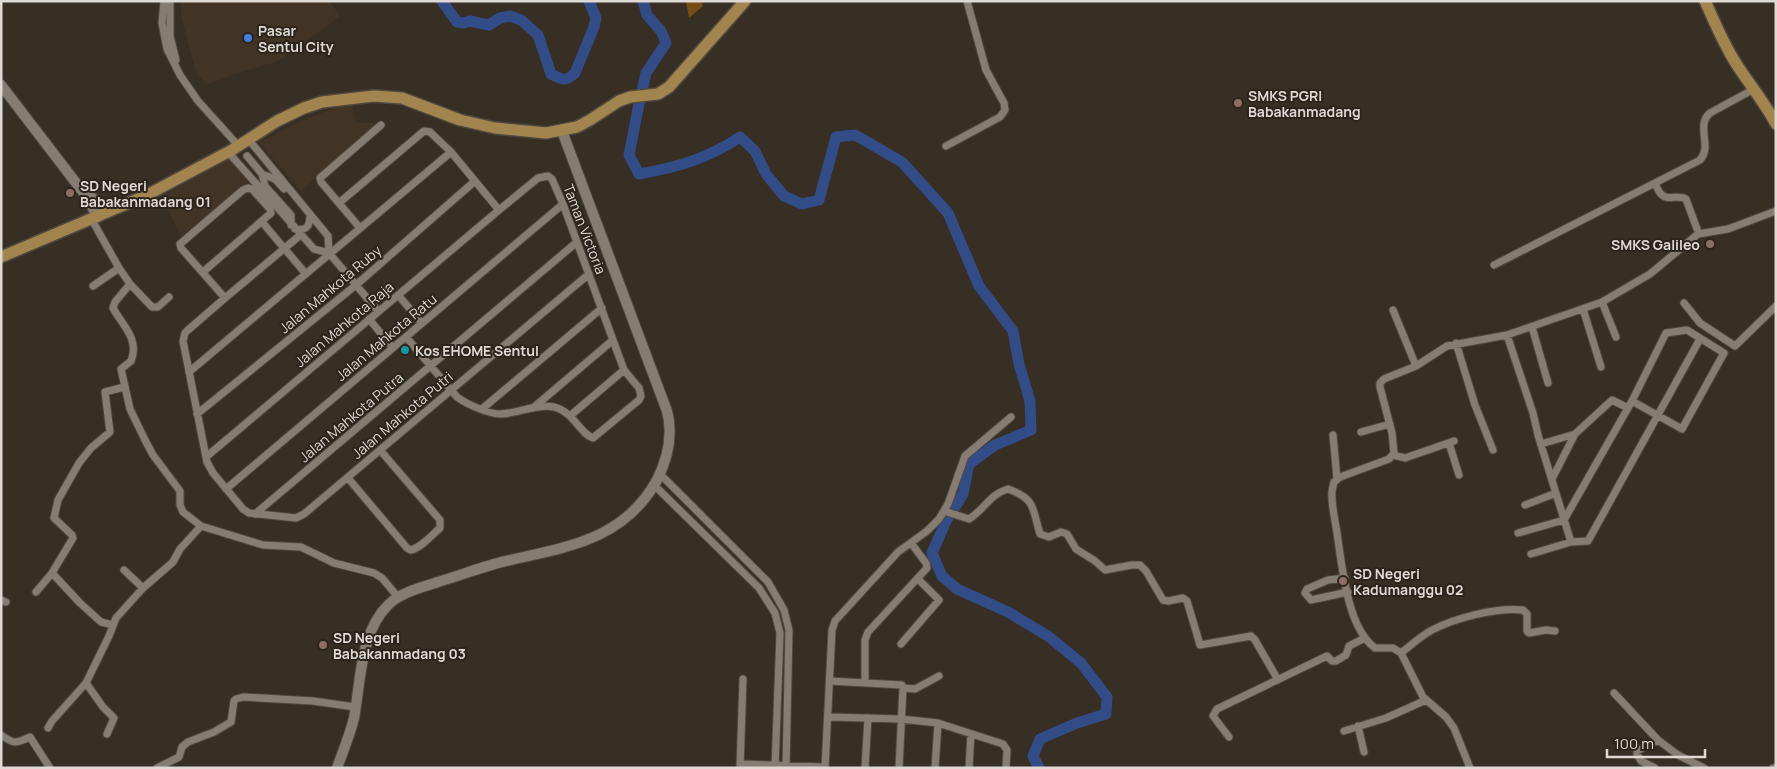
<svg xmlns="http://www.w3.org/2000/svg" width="1777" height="769" font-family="Manrope,sans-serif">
<rect width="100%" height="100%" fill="#372e24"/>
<path fill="#423425" d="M 181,1 L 329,1 L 340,16 L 279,61 L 238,73 L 206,85 L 196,72 L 181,16 Z
M 352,105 L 356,122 L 378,124 L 301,191 L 259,143 L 298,122 L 337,107 Z
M 229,159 L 248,181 L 181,236 L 161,197 Z"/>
<path fill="#774d16" d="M 686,1 L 701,1 L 703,6 L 689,18 Z"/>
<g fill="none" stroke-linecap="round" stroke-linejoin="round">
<path stroke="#324c87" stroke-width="11" d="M 442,1 L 457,22 L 464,23 L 470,21 L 489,25 L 500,18 L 510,16 L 521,20 L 538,35 L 551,74 C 563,80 565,82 575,73 L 594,27 L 596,18 L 589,1
M 643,1 L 647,15 L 661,31 L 666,43 L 646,73 L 639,104 L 629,155 L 639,174 C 678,167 707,159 740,137 L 755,151 L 766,174 L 784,196 L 802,204 L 819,200 L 836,137 L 855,135 L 902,162 L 948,213 L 979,286 L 1013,331 L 1019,364 L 1030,401 L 1031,430 L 995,445 L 969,464 L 963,494 L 946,521 L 932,553 L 942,576 L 957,589 L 1008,612 L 1048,636 L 1081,663 L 1107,697 L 1106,714 L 1077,723 L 1040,739 L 1033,756 L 1039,768"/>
<g stroke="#514940" stroke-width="9">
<path id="street" d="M 164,1 L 162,23 L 167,49 L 180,75 L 198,101 L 235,142
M 170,1 L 170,36 L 176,60
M 249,140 L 328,236 L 329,253
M 946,146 L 1000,117 L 1005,110 L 1004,103 L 986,70 L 967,1
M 228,152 L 314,249 L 329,253
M 247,156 L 262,174 L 265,186 L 291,215 L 291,225
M 262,174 L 275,179 L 284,189
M 1655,184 C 1657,187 1659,193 1662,195 C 1668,201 1679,194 1686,199 L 1697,229
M 339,203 L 424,131 L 430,132 L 451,152 L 499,210 L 538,178 L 548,176 L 552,179 L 563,204 L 624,370 L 639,388 L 641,396 L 639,400 L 593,438 C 580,434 574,412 554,407 C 546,405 536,407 527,409 C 519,411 509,414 500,414 C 489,414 466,404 457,397 L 406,337
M 92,220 L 119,268 L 130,284 L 152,307 L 158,307 L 169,297
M 262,222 L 306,274
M 360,228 L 321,182 L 320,178 L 381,125
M 295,229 C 307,231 310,226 310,214
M 329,253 L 378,311
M 1494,265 L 1700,160 C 1713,146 1695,126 1710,113 L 1754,89
M 203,272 L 271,213 L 270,209 L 252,189 L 248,188 L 243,190 L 180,244 L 181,248 L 225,298 L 188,330 L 185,333 L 183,341 L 207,462 L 213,473 L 243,509 L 249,513 L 296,518 L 304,514 L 589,274
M 130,284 L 115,302 L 113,308 C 122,325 140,339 131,361 L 121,369 L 130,409 L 145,440 L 153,455 L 180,491 L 180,505 L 183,512 L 201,526
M 93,286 L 119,268
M 398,295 L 422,323
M 225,298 L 298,237
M 1602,302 L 1616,337
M 1684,303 L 1700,323 L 1735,346 L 1776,306
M 1583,309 L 1601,367
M 1393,310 L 1416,366
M 369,319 L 393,348
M 1532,327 L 1548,383
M 1507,335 L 1533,413 L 1538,435 L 1571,542
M 1456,343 L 1475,405 L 1493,450
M 189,372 L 451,152
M 533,408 L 613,340
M 482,409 L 602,308
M 197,414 L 356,285 L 475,181
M 571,415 L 624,370
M 1361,432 L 1390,424
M 1333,435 L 1337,479
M 1449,443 L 1459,475
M 1541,444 L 1575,434 L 1612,400 L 1628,408
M 1393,455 L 1405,458 L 1454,441
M 206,457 L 499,210
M 660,474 L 768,582 L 784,610 L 789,630 L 786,768
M 348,478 L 407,548 L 411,550 C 422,547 432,535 440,528 L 440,520 L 380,450
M 1552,479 L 1575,434
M 654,485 L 759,588 L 775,613 L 780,633 L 775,768
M 226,489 L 563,204
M 1525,505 L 1556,493
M 944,511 L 969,519 C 984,510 990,494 1008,489 C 1036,499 1032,508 1040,534 L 1049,537 L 1061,532 L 1067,534 L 1076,549 L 1095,561 L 1105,570 L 1132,565 L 1140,565 L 1146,571 L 1163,600 L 1168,601 L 1183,598 L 1187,601 L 1200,645 L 1251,636 L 1255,640 L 1278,680
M 255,514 L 577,242
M 1518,533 L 1564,520 L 1632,401 L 1666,333 L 1687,330 L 1724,353 L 1682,429 L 1632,401
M 1531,554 L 1571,542 L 1588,541 L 1700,339
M 124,570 L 143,588
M 52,573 L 80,603 L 101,622 L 113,625
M 1345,578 L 1328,580 L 1307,589 L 1305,593 L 1311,600 L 1348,592
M 36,592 L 52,573 L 73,538 L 72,535 L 54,518 L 58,500 L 79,463 L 91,448 L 110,432 L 105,392 L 124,387
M 1,600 L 6,602
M 901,644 L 939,600 L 919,580
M 1401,653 C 1411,645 1421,636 1432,630 C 1455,618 1497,607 1523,610 L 1527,614 L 1527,631 L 1529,633 L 1546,630 L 1555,631
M 830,681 L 902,685 L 903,688 L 899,768
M 865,683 L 865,640 L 868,632 L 927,568 L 926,563 L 911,543
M 903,688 L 915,689 L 939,676
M 1614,693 L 1658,740 L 1637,751 L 1637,754 L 1641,761 L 1655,768
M 829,717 L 901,719 L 938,723 L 1003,744 L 1007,750 L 1006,768
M 1358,726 L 1364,752
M 48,728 L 52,721 L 86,683
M 1344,731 L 1386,718 L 1426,700
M 107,734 L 114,718 L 103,707 L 86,683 L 109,636 L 116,618 L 143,588 L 173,562 L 180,549 L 201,526 L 263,545 L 301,547 L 334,563 L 374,573 L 382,578 L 398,597
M 1,735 C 15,745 16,743 30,737 L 50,768
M 1229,737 L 1213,716 L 1217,709 L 1327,656 L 1332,661 L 1336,661 L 1346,655 L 1349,646 L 1365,638
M 1658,740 L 1678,755 L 1704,768
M 740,764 L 825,767
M 157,768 L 179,757 L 182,747 L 188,742 L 214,732 L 231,722 L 234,701 L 236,699 L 243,697 L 313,701 L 355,707
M 740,768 L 743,679
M 825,768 L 832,630 L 835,621 L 898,552 L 927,531 L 939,519 L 948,504 L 965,456 L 1011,417
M 865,768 L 868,718
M 935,768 L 938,723
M 969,768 L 971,734
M 1470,768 L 1454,728 L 1446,717 L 1423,697 L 1401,653 L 1393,648 L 1375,648 C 1347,628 1342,565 1337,533 C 1335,519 1331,505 1332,491 L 1334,482 L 1340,477 L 1389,459 L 1394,453 L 1392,433 L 1380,387 L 1380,383 L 1384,379 L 1416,366 L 1447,346 L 1507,335 L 1602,302 L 1650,274 L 1698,234 L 1728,229 L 1776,211
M 1773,768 L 1776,767"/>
</g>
<g stroke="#514940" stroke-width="12">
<path id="secondary" d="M 1,85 L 83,192 L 98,217
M 86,194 L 102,204 L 116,208
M 337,768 C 343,751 350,735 354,718 C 361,680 360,632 389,604 C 403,591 424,587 441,581 C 462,575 484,566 506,561 C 567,547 624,540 657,480 C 668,458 673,434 667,411 L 562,131"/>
</g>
<g stroke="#514940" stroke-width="14">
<path id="primary" d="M 1705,1 C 1715,23 1724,45 1737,65 C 1750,85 1765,103 1776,124
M 1,257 L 145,196 L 232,150 L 277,121 L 304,108 L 322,102 L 374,96 L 402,98 L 460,120 L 495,128 L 546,133 L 577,127 L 590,120 L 619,101 L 630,97 L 658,94 L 669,87 L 745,1"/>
</g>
<use href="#street" stroke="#877c71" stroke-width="7"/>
<use href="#secondary" stroke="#877c71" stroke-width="10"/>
<use href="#primary" stroke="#a1844e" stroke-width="11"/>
</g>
<circle fill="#3f7fe0" stroke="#2d241b" stroke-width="2" cx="248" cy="38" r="5"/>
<g fill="#8d6e63" stroke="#2d241b" stroke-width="2">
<circle cx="1238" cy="103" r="5"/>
<circle cx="70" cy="193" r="5"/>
<circle cx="1710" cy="244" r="5"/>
<circle cx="1343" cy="581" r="5"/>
<circle cx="323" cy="645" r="5"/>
</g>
<circle fill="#0f9aa8" stroke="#2d241b" stroke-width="2" cx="405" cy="350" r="5"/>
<g text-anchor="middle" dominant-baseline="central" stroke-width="4" stroke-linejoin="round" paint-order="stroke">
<g font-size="14" font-weight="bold" fill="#dfd9d3" stroke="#2d241b" text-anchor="start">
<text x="258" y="30">Pasar<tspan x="258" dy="16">Sentul City</tspan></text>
<text x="1248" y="95">SMKS PGRI<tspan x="1248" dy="16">Babakanmadang</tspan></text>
<text x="80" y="185">SD Negeri<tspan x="80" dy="16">Babakanmadang 01</tspan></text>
<text x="1700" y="244" text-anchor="end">SMKS Galileo</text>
<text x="415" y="350">Kos EHOME Sentul</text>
<text x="1353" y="573">SD Negeri<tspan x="1353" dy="16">Kadumanggu 02</tspan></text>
<text x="333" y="637">SD Negeri<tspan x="333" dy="16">Babakanmadang 03</tspan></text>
</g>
<g font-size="14" fill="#dfd9d3" stroke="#2d241b">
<text transform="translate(585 229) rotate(69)">Taman Victoria</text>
<text transform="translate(330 289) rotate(-40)">Jalan Mahkota Ruby</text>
<text transform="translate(344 324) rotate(-40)">Jalan Mahkota Raja</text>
<text transform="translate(386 337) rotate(-40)">Jalan Mahkota Ratu</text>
<text transform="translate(402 415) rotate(-40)">Jalan Mahkota Putri</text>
<text transform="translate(351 417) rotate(-40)">Jalan Mahkota Putra</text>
</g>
</g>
<rect width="1777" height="769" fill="none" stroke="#dfd9d3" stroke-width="5"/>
<path d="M1607 749v8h98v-8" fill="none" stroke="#dfd9d3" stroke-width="2.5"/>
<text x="1614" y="749" font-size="15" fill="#dfd9d3" stroke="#2d241b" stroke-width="4" paint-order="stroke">100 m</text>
</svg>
